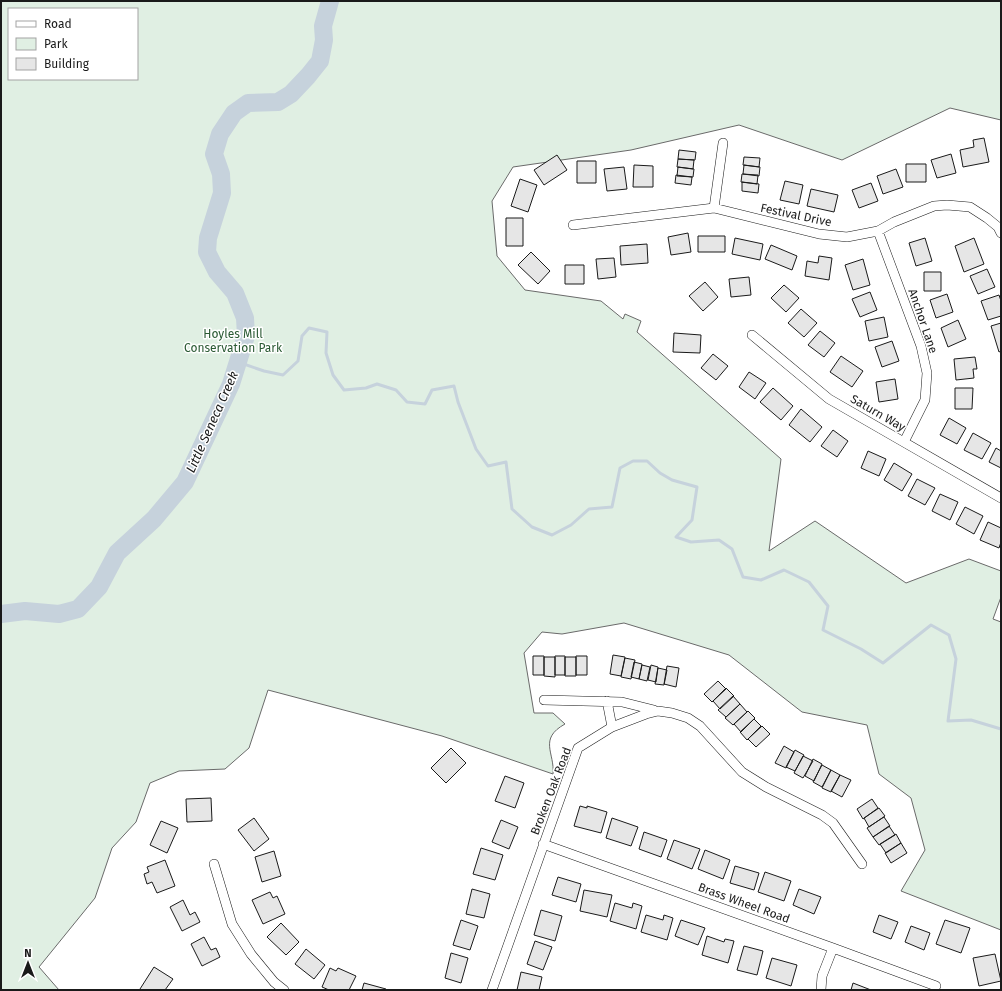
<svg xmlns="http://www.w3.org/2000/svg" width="1002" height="991" font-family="'Fira Sans',sans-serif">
<rect width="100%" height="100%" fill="#fff"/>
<path fill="#e0efe3" stroke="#6a6a6a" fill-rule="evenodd" d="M 1,1 L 1001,1 L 1001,120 L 950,108 L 842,160 L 739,125 L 631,150 L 513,167 L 492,201 L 497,256 L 525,290 L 601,301 L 623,319 L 625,314 L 641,321 L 637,332 L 781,459 L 769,551 L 815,521 L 906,583 L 969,559 L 1001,571 L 1001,597 L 993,619 L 1001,622 L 1001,930 L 901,891 L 925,850 L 911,798 L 879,774 L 867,725 L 802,712 L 729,655 L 624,623 L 562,634 L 542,632 L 524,653 L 534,713 L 553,713 L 565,724 C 538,739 555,753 553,774 L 442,736 L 268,690 L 249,748 L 225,769 L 179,771 L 150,783 L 136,822 L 112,848 L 95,898 L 39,967 L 59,990 L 1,990 ZM 9,9 L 137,9 L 137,79 L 9,79 Z"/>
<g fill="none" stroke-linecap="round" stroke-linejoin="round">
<path stroke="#c6d2dc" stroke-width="3" d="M 238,362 L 264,371 L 283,375 L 298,361 L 302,336 L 309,328 L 327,332 L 326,353 L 333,375 L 344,390 L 366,388 L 377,384 L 396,390 L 407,402 L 425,404 L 432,390 L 454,386 L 458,402 L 476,449 L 488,466 L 506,462 L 512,509 L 532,527 L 552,535 L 571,525 L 589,509 L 612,507 L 620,468 L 633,461 L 647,461 L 660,473 L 672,480 L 697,487 L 692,520 L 676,537 L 691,542 L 719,540 L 732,549 L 743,577 L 761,580 L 784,570 L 809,582 L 828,606 L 823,630 L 861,649 L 883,663 L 931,625 L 949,635 L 956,659 L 948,721 L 971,720 L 1001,729"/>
<path stroke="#c6d2dc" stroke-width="18" d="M 1,614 L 25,611 L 59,614 L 78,609 L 99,587 L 117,553 L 154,519 L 185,482 L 231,384 L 246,336 L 245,318 L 235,293 L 217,272 L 207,252 L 208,238 L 222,193 L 221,174 L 214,154 L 220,134 L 234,113 L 248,103 L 278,102 L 291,94 L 308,76 L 320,61 L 324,40 L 323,26 L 330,1"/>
</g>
<path fill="#e6e6e6" stroke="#1a1a1a" d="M 984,138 L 989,162 L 963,167 L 960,150 L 974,147 L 973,140 Z
M 679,150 L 696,152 L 695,160 L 678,159 Z
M 951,154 L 956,173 L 937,178 L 931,160 Z
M 557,155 L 567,170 L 544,185 L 534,170 Z
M 744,157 L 760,158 L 759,167 L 743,165 Z
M 678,159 L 694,160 L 693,169 L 677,167 Z
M 577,161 L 596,161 L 596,183 L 577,183 Z
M 906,164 L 926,164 L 926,182 L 906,182 Z
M 634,165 L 653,166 L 653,187 L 633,187 Z
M 744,165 L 760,167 L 759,176 L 743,174 Z
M 624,167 L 627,189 L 607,191 L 604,169 Z
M 678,167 L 694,169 L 693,177 L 677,176 Z
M 896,169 L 903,187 L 883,194 L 877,176 Z
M 742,174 L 758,175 L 757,184 L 741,182 Z
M 676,175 L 692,177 L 691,185 L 675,183 Z
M 520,179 L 537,185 L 528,212 L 511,206 Z
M 785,181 L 803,185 L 799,204 L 780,200 Z
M 742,182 L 759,184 L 758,193 L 742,191 Z
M 871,183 L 878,201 L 859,208 L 852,190 Z
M 811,189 L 838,195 L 834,212 L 807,206 Z
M 506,218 L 523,218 L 523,246 L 506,246 Z
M 688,233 L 691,252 L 671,255 L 668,237 Z
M 698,236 L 725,236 L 725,252 L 698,252 Z
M 735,238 L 763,244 L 760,260 L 732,254 Z
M 925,238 L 932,261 L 916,266 L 909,243 Z
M 974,238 L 984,264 L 964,272 L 955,246 Z
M 647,244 L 648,263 L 621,265 L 620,246 Z
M 771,245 L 797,256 L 792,270 L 765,259 Z
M 531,252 L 550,271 L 538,284 L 518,265 Z
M 819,256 L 832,258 L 829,280 L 805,276 L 807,261 L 818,263 Z
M 614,258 L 616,277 L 598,279 L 596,259 Z
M 863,259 L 870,285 L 853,290 L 845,265 Z
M 565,265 L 584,265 L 584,284 L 565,284 Z
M 987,269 L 995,287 L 978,294 L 970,276 Z
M 924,272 L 941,272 L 941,291 L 924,291 Z
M 749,277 L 751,295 L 731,297 L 729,279 Z
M 705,282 L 718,297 L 703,311 L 689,296 Z
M 784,285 L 799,298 L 786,312 L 771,298 Z
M 870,292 L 877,310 L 860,317 L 852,299 Z
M 947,294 L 953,312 L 936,318 L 930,300 Z
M 999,295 L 1001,301 L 1001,316 L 988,320 L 981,301 Z
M 801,309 L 817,323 L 804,337 L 788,323 Z
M 884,317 L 888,337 L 869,341 L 865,321 Z
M 958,320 L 966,339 L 948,347 L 941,328 Z
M 1001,323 L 1001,351 L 999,352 L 991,326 Z
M 820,331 L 835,343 L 824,357 L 808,345 Z
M 674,333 L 701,335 L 700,353 L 673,352 Z
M 892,341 L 899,361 L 882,367 L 875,347 Z
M 713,354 L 728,366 L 716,380 L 701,368 Z
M 841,356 L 863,371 L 852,387 L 830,372 Z
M 975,357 L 977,369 L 973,369 L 974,378 L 956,380 L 954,359 Z
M 749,372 L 766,383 L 755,399 L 739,387 Z
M 895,379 L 898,399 L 879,402 L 876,382 Z
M 773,388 L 793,406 L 781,420 L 760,402 Z
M 955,388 L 973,388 L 972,409 L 955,409 Z
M 801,409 L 822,427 L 810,442 L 789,425 Z
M 949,418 L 966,428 L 957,444 L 940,435 Z
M 833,430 L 848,441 L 837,457 L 821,446 Z
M 973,433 L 991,443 L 982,459 L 964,450 Z
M 996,448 L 1001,451 L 1001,468 L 989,462 Z
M 868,451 L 886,459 L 879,476 L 861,468 Z
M 894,463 L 912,474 L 902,491 L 884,480 Z
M 917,479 L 935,488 L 925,505 L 908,496 Z
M 940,494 L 958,502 L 950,520 L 932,511 Z
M 965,507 L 983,516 L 974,534 L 956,524 Z
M 988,522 L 1001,528 L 1001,542 L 999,548 L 980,540 Z
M 613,655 L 625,657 L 621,676 L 610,674 Z
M 533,656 L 544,656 L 544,675 L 533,675 Z
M 555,656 L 565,656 L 565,675 L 555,675 Z
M 576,656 L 587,656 L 587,675 L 576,675 Z
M 544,657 L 555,657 L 555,677 L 544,676 Z
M 565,657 L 576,657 L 576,676 L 565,676 Z
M 625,658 L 635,660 L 631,679 L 621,677 Z
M 634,662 L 642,664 L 639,679 L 631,677 Z
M 642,665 L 650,667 L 647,681 L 639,679 Z
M 651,665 L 658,667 L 656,682 L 648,680 Z
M 667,666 L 679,668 L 676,687 L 664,684 Z
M 658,668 L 667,670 L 664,685 L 655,684 Z
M 718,681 L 726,689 L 712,702 L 704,694 Z
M 726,688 L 734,696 L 720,709 L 713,701 Z
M 733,696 L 740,704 L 726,717 L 718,710 Z
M 740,704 L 747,712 L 733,725 L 725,718 Z
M 748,711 L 755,718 L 741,732 L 734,724 Z
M 754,719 L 761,726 L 747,740 L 740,732 Z
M 762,726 L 770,734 L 756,747 L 748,739 Z
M 784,746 L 794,752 L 786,768 L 775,763 Z
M 451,748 L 466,763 L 446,783 L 431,768 Z
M 795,750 L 804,755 L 795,771 L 786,767 Z
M 803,756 L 813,761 L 803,778 L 794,773 Z
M 813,759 L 822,764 L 814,781 L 805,776 Z
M 822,765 L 831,770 L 822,787 L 813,782 Z
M 831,770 L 840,775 L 831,792 L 822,788 Z
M 840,775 L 851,780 L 842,797 L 831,791 Z
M 505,776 L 524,783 L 515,808 L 495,801 Z
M 211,798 L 212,821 L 187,822 L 186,799 Z
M 872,799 L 878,808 L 863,819 L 857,809 Z
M 580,806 L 587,808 L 587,806 L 607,812 L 601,833 L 574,826 Z
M 879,808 L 885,816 L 869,827 L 864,818 Z
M 884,817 L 890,826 L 873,837 L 867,828 Z
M 254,818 L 269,839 L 254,851 L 238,830 Z
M 612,818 L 638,827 L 631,846 L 606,838 Z
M 501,820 L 518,827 L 509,849 L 492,842 Z
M 161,821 L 178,828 L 167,853 L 150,845 Z
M 889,826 L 895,835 L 879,845 L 873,837 Z
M 644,832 L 667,840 L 661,857 L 639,849 Z
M 896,834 L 901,843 L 886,853 L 880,844 Z
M 674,840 L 700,849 L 692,869 L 667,859 Z
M 901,843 L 907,853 L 891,863 L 885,853 Z
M 481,848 L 503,855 L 495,880 L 473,874 Z
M 705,850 L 730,860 L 723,879 L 698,869 Z
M 274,851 L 281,876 L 262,882 L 255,857 Z
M 165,860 L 175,886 L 157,893 L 152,882 L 147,884 L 144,874 L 149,872 L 147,867 Z
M 735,866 L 759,873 L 754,890 L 730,883 Z
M 765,872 L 791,881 L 784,901 L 758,892 Z
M 558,877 L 581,884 L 576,902 L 552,895 Z
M 472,889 L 490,894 L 484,918 L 466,914 Z
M 799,889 L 821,897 L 814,914 L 793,905 Z
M 584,890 L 612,895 L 607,917 L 580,911 Z
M 270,892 L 273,898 L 277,896 L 285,914 L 263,924 L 252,900 Z
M 183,900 L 190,915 L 195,912 L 200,922 L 182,931 L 170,907 Z
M 615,903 L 632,908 L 633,903 L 642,906 L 636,929 L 610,921 Z
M 541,910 L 562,916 L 555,941 L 534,935 Z
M 646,915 L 663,920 L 664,915 L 673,918 L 667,940 L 641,932 Z
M 879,915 L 898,922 L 891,939 L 873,932 Z
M 461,920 L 478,926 L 470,950 L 453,945 Z
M 681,920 L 705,928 L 698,945 L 675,936 Z
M 945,920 L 970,928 L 961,953 L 936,944 Z
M 281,923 L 299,942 L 286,955 L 267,937 Z
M 911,926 L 930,933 L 924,950 L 905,942 Z
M 707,936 L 724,942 L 725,939 L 734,941 L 728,963 L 702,955 Z
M 204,937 L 211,950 L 216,948 L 220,957 L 202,966 L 191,944 Z
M 535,941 L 552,947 L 543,970 L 527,964 Z
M 744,946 L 763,951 L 757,975 L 737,970 Z
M 306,949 L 325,965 L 314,979 L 295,964 Z
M 451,953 L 468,958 L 461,983 L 445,978 Z
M 995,954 L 1001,981 L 979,986 L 973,958 Z
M 772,958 L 797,965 L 791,986 L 766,978 Z
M 154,967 L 173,979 L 165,990 L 141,990 L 140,989 Z
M 330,968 L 336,971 L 338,968 L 356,976 L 349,990 L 329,990 L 322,987 Z
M 521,972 L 542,977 L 539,990 L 517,990 Z
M 364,983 L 386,989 L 386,990 L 362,990 Z
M 853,983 L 871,990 L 851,990 Z"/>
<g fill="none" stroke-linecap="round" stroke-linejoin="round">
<g stroke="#1a1a1a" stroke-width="10">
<path id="street" d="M 714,208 L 723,143
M 573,225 L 714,208 L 819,234 L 847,237 L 878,231 L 894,222 L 934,206 L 947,205 L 970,207 L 987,218 L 998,227 L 1001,233
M 878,231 L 921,346 L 927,373 L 925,400 L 904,442
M 752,335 L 829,399 L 1001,498
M 544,700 L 622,702 L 654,710
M 607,701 L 612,727
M 543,844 L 833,948 L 936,986
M 214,864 L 232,924 L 251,954 L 274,982 L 284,990
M 492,990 L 578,748 L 612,727 L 646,714 L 658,711 L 672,713 L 688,718 L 700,726 L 742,772 L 766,787 L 822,815 L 833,823 L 862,864
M 821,990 L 822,976 L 833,948"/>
</g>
<use href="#street" stroke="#fff" stroke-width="9"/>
</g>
<g text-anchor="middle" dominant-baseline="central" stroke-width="3" stroke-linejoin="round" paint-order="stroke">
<g font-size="12" fill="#1a1a1a" stroke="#fff">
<text transform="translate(796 215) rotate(12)">Festival Drive</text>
<text transform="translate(923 321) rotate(71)">Anchor Lane</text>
<text transform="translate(878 413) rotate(30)">Saturn Way</text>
<text transform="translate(551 791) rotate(-69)">Broken Oak Road</text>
<text transform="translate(744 903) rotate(20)">Brass Wheel Road</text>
</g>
<g font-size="12" fill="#2b5a34" stroke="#fff">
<text x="233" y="334">Hoyles Mill<tspan x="233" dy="14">Conservation Park</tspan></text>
</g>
<g font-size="13" font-style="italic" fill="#1a1a1a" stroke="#fff">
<text transform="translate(212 422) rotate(-66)">Little Seneca Creek</text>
</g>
</g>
<rect width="1002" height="991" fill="none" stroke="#1a1a1a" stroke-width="4"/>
<rect x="8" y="8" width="130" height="72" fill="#ffffff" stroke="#a3a3a3"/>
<rect x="16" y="21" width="20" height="6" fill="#ffffff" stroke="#a3a3a3"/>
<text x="44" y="28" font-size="12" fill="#1a1a1a">Road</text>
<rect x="16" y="38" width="20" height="12" fill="#e0efe3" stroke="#a3a3a3"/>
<text x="44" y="48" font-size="12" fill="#1a1a1a">Park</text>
<rect x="16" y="58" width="20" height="12" fill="#e6e6e6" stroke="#a3a3a3"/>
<text x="44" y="68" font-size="12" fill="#1a1a1a">Building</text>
<g transform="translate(28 963)" stroke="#ffffff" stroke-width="3" paint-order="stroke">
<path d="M0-3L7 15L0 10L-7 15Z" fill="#1a1a1a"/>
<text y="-6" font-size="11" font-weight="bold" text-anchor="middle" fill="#1a1a1a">N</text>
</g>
</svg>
